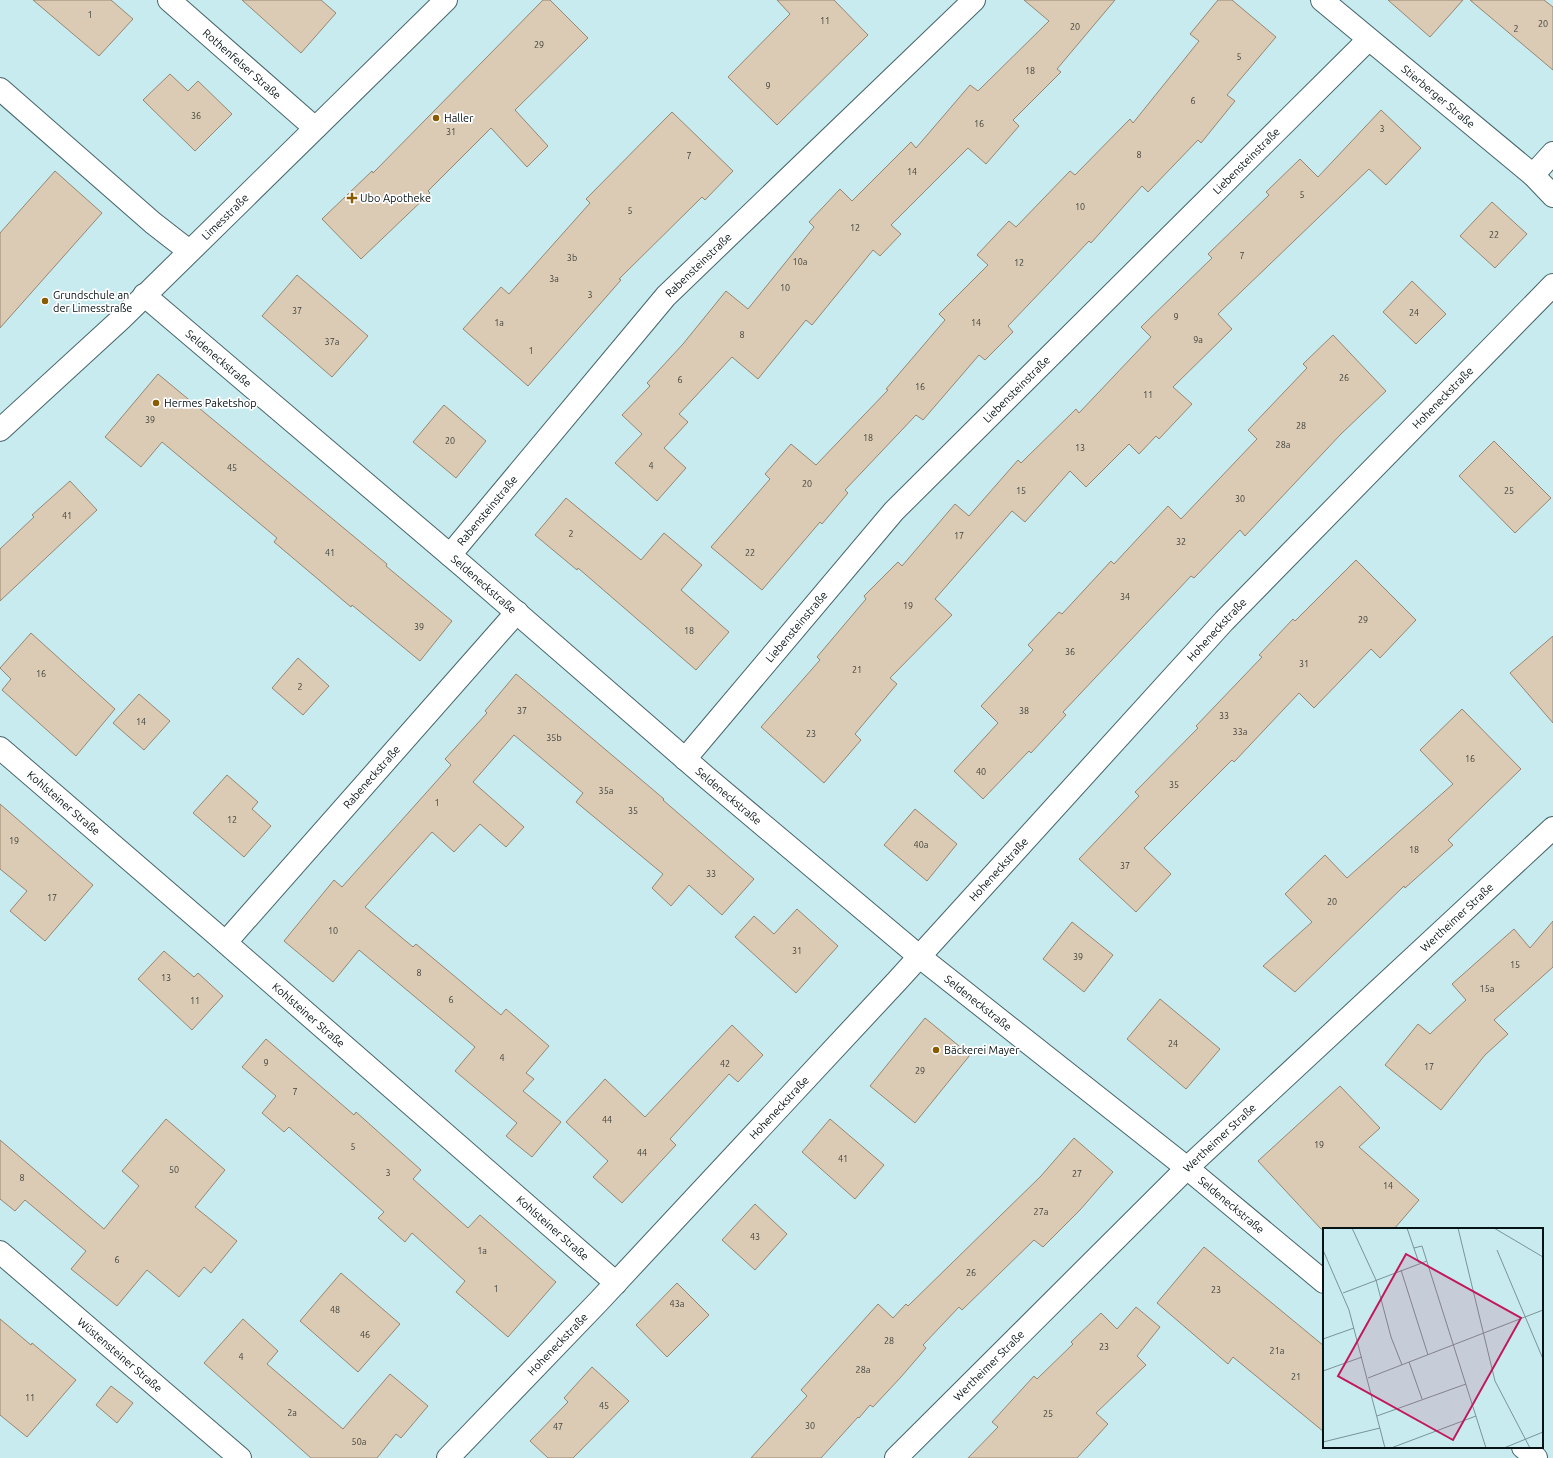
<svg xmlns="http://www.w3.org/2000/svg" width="1553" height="1458" font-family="Ubuntu,sans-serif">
<rect width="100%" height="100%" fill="#c8ebef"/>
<path fill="#dccbb4" stroke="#968671" d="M 33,0 L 111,0 L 133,19 L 99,56 Z
M 242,0 L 321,0 L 336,13 L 301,53 Z
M 543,0 L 550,0 L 588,38 L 515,110 L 548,146 L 527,167 L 491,128 L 428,191 L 430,193 L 361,259 L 322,219 L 372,171 L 373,173 Z
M 777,0 L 834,0 L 868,35 L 777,125 L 728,77 L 790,14 Z
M 1024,0 L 1115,0 L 1057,69 L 1061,72 L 1013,120 L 1019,126 L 986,164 L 968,148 L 891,225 L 901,234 L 880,256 L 873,250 L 812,325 L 806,320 L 758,379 L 732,357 L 679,414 L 688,422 L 664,448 L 686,468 L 657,501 L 615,463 L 642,434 L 622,415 L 650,386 L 647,383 L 683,344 L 726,291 L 748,309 L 814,227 L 809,222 L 840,189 L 852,201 L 911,142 L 916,148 L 970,85 L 978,91 L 1049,21 Z
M 1218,0 L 1232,0 L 1276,37 L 1227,95 L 1235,101 L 1201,143 L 1198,140 L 1148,192 L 1142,186 L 1091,243 L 1089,241 L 1008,326 L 1013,332 L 985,360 L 979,355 L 923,420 L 916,415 L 845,490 L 848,493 L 822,524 L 820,522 L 762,590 L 711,547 L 770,479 L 765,474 L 791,444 L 816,465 L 888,390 L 886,389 L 945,320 L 939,314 L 988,265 L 977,255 L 1009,221 L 1016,227 L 1070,171 L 1075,175 L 1130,119 L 1133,123 L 1199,41 L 1190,34 Z
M 1388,0 L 1463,0 L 1430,37 Z
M 1470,0 L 1544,0 L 1553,7 L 1553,70 Z
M 170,74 L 188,91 L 198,81 L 232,114 L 195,151 L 143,100 Z
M 1381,110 L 1421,148 L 1386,185 L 1369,169 L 1218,314 L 1232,329 L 1173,387 L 1192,404 L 1159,439 L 1156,436 L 1139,454 L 1129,444 L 1086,487 L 1070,471 L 1025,522 L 1012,511 L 935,599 L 952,615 L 890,678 L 897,684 L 855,734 L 861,740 L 824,783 L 761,727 L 820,660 L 817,657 L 866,599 L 864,596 L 898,562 L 902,566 L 955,504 L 969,516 L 1018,460 L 1021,463 L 1076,409 L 1079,413 L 1151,337 L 1141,327 L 1212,258 L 1208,254 L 1269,195 L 1266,192 L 1300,159 L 1318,177 Z
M 672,112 L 733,171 L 705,200 L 702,197 L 619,279 L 621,280 L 528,386 L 463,329 L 501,287 L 509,294 L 590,203 L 586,199 Z
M 55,171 L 102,213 L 0,328 L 0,233 Z
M 1492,202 L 1527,234 L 1495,268 L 1460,236 Z
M 297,275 L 368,336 L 332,377 L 262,316 Z
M 1412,281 L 1446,314 L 1416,344 L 1383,312 Z
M 1333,335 L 1386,391 L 1341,434 L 1245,536 L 1240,530 L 1194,578 L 1191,576 L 1063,712 L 1066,715 L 1031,753 L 1029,751 L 983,799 L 954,771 L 998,723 L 981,706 L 1033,650 L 1028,645 L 1059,612 L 1062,614 L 1111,561 L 1114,564 L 1168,506 L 1181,519 L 1257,439 L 1248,430 L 1307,368 L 1303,364 Z
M 158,374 L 387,564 L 386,566 L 452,621 L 420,661 L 352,605 L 351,607 L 274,542 L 277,538 L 162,442 L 141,467 L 105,437 Z
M 444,405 L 486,441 L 456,478 L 413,442 Z
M 1494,441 L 1551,498 L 1515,533 L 1459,476 Z
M 70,481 L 97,510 L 0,601 L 0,549 L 34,517 L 32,515 Z
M 566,498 L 641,560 L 664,533 L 702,565 L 681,590 L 729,632 L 696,670 L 578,568 L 577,570 L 535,535 Z
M 1356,560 L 1416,620 L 1380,658 L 1371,649 L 1314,708 L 1299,693 L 1234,762 L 1232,760 L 1144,848 L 1171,874 L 1136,912 L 1079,859 L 1139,796 L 1135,792 L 1198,728 L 1196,726 L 1262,657 L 1259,655 L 1293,619 L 1295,621 Z
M 31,633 L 115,709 L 76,756 L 2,690 L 11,679 L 0,668 Z
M 1553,636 L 1553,723 L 1510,673 Z
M 298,658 L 329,686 L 303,715 L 272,688 Z
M 516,674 L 664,799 L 663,800 L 754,879 L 722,915 L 689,885 L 671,906 L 652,888 L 663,874 L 576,802 L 583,793 L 514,735 L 473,782 L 524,827 L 506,847 L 480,824 L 454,852 L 432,832 L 365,907 L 413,947 L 416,944 L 501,1015 L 506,1009 L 549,1046 L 526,1073 L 534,1079 L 523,1091 L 561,1122 L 532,1157 L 506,1136 L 517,1123 L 455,1071 L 475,1047 L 359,950 L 333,982 L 284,941 L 334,880 L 342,887 L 451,765 L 445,759 L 487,713 L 485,711 Z
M 139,694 L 170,721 L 144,750 L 113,723 Z
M 1462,709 L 1521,769 L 1448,840 L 1453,845 L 1405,888 L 1404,886 L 1295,992 L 1263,966 L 1312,922 L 1285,894 L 1325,855 L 1347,878 L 1453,784 L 1420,750 Z
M 227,775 L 258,802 L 252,809 L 271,826 L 244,857 L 193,813 Z
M 0,804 L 93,885 L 45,941 L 10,911 L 27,891 L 0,869 Z
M 915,809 L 957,844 L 927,881 L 884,845 Z
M 797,909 L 838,946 L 796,993 L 735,937 L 754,916 L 774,934 Z
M 1553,921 L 1553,967 L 1494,1020 L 1508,1034 L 1485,1055 L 1441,1110 L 1385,1065 L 1418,1024 L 1430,1034 L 1466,1000 L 1452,984 L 1514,929 L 1530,948 Z
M 1072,922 L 1113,955 L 1084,992 L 1043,959 Z
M 164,951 L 194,977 L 198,973 L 223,996 L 192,1030 L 138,979 Z
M 1160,999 L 1220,1049 L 1186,1089 L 1127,1039 Z
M 925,1018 L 970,1055 L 915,1123 L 870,1086 Z
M 732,1025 L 763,1055 L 738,1082 L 729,1074 L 670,1139 L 676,1145 L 622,1203 L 593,1177 L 608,1161 L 566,1122 L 605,1079 L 645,1117 Z
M 266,1039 L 354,1115 L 356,1112 L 421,1170 L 413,1179 L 468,1228 L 480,1215 L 556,1282 L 508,1337 L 456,1292 L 465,1281 L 412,1233 L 405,1242 L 378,1218 L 384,1212 L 289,1127 L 284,1132 L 262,1113 L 276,1096 L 242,1067 Z
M 1340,1086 L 1380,1128 L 1359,1147 L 1419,1200 L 1394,1229 L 1321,1229 L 1258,1161 Z
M 166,1119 L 225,1170 L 195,1207 L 237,1241 L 211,1273 L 204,1267 L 179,1297 L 147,1270 L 117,1306 L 71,1269 L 86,1251 L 25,1200 L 15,1211 L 0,1199 L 0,1140 L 104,1229 L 139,1186 L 122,1171 Z
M 830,1119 L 884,1165 L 855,1199 L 802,1152 Z
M 1074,1138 L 1113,1172 L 1080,1210 L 1043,1247 L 1034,1240 L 962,1310 L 959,1307 L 923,1345 L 926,1348 L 901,1377 L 873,1407 L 870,1405 L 859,1418 L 858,1417 L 821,1458 L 751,1458 L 807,1396 L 801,1390 L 878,1304 L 893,1318 L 906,1304 L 908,1306 L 1041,1176 Z
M 755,1204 L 787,1234 L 755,1270 L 722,1240 Z
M 1204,1247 L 1324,1346 L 1324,1432 L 1233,1357 L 1228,1364 L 1157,1303 Z
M 341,1273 L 400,1324 L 358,1372 L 300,1321 Z
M 677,1283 L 709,1315 L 667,1357 L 636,1325 Z
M 1136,1307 L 1160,1327 L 1137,1356 L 1146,1365 L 1096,1413 L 1108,1424 L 1077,1458 L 968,1458 L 998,1427 L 992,1422 L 1034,1376 L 1037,1379 L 1073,1344 L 1071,1342 L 1101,1313 L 1117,1329 Z
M 0,1319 L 31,1345 L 32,1343 L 76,1380 L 27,1437 L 0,1415 Z
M 243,1319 L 278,1351 L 267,1364 L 343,1429 L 390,1374 L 428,1406 L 401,1438 L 396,1434 L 377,1458 L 311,1458 L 204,1363 Z
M 592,1367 L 629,1401 L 573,1458 L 548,1458 L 530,1441 L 568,1402 L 564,1398 Z
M 111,1386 L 133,1403 L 117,1423 L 96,1405 Z"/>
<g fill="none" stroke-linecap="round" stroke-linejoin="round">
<g stroke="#466569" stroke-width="24">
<g id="minor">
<path id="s1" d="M 169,0 L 315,128"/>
<path id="s2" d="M 1322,0 L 1533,175 L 1553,196"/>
<path d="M 0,89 L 153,223 L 189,251"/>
<path d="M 1533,175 L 1553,153"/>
<path id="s3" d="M 144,295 L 464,567 L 706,777 L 920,957 L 1187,1168 L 1324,1282"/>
<path id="s4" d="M 0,430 L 121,319 L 446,0"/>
<path id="s5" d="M 450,555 L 666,296 L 974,0"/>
<path id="s6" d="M 0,748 L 210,929 L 616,1283"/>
<path id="s7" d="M 685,759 L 894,511 L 1368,40"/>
<path id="s8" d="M 226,942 L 517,612"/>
<path id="s9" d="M 0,1252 L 240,1458"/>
<path d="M 1523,1447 L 1536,1458"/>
<path id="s10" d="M 448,1458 L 599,1301 L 898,980 L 1224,621 L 1553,285"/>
<path id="s11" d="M 896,1458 L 1187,1168 L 1553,828"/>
</g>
</g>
<use href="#minor" stroke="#fff" stroke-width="22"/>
</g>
<g fill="#895c00" stroke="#fff" stroke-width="1.5">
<circle cx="436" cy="118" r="4"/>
<path d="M350 192h4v4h4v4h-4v4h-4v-4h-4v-4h4z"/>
<circle cx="45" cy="301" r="4"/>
<circle cx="156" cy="403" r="4"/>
<circle cx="936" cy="1050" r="4"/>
</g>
<g text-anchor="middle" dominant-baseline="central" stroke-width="3.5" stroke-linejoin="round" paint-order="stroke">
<g font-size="9" fill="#3c403b">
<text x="90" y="15">1</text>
<text x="825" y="21">11</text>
<text x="1543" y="24">20</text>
<text x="1075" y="27">20</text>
<text x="1516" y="29">2</text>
<text x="539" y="45">29</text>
<text x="1239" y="57">5</text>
<text x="1030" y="71">18</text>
<text x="768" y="86">9</text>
<text x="1193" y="101">6</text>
<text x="196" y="116">36</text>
<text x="979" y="124">16</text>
<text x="1382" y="129">3</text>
<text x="451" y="132">31</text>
<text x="1139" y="155">8</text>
<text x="689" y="156">7</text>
<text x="912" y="172">14</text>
<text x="1302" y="195">5</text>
<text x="1080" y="207">10</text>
<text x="630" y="211">5</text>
<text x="855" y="228">12</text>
<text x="1494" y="235">22</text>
<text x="1242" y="256">7</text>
<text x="572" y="258">3b</text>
<text x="800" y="262">10a</text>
<text x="1019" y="263">12</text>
<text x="554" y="279">3a</text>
<text x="785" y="288">10</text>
<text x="590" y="295">3</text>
<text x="297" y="311">37</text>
<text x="1414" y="313">24</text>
<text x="1176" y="317">9</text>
<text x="499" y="323">1a</text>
<text x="976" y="323">14</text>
<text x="742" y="335">8</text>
<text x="1198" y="340">9a</text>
<text x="332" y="342">37a</text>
<text x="531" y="351">1</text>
<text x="1344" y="378">26</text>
<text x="680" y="380">6</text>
<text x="920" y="387">16</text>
<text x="1148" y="395">11</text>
<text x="150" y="420">39</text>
<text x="1301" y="426">28</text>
<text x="868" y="438">18</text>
<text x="450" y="441">20</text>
<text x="1283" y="445">28a</text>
<text x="1080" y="448">13</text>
<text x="651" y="466">4</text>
<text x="232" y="468">45</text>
<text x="807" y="484">20</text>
<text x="1021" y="491">15</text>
<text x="1509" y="491">25</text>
<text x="1240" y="499">30</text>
<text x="67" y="516">41</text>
<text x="571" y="534">2</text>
<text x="959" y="536">17</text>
<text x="1181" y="542">32</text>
<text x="330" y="553">41</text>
<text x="750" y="553">22</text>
<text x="1125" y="597">34</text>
<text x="908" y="606">19</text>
<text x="1363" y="620">29</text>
<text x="419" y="627">39</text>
<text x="689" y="631">18</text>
<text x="1070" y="652">36</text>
<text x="1304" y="664">31</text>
<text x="857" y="670">21</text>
<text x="41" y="674">16</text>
<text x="300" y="687">2</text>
<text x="522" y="711">37</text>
<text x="1024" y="711">38</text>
<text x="1224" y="716">33</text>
<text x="141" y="722">14</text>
<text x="1240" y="732">33a</text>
<text x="811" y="734">23</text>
<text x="554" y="738">35b</text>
<text x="1470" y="759">16</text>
<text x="981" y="772">40</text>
<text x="1174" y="785">35</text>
<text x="606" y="791">35a</text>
<text x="437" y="803">1</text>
<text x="633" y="811">35</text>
<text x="232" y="820">12</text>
<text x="14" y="841">19</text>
<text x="921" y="845">40a</text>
<text x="1414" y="850">18</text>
<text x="1125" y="866">37</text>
<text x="711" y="874">33</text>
<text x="52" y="898">17</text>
<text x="1332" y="902">20</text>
<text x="333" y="931">10</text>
<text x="797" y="951">31</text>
<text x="1078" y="957">39</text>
<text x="1515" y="965">15</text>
<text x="419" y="973">8</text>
<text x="166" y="978">13</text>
<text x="1487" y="989">15a</text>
<text x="451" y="1000">6</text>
<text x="195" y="1001">11</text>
<text x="1173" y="1044">24</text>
<text x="502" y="1058">4</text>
<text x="266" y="1063">9</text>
<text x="725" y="1064">42</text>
<text x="1429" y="1067">17</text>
<text x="920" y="1071">29</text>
<text x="295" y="1092">7</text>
<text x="607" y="1120">44</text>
<text x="1319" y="1145">19</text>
<text x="353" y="1147">5</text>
<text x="642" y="1153">44</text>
<text x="843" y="1159">41</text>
<text x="174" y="1170">50</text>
<text x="388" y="1173">3</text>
<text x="1077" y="1174">27</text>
<text x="22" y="1178">8</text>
<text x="1388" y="1186">14</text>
<text x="1041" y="1212">27a</text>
<text x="755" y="1237">43</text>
<text x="482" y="1251">1a</text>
<text x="117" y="1260">6</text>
<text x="971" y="1273">26</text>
<text x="496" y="1289">1</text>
<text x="1216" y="1290">23</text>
<text x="677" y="1304">43a</text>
<text x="335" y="1310">48</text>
<text x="365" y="1335">46</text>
<text x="889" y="1341">28</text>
<text x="1104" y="1347">23</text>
<text x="1277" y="1351">21a</text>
<text x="241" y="1357">4</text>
<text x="863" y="1370">28a</text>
<text x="1296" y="1377">21</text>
<text x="30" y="1398">11</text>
<text x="604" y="1406">45</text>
<text x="292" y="1413">2a</text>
<text x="1048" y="1414">25</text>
<text x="810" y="1426">30</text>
<text x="558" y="1427">47</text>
<text x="359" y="1442">50a</text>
</g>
<g font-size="11" fill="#061213" stroke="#fff">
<text stroke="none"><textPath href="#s1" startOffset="97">Rothenfelser Straße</textPath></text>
<text stroke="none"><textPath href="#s2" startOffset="151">Stierberger Straße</textPath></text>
<text stroke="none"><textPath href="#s7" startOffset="821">Liebensteinstraße</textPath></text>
<text stroke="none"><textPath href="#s4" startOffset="310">Limesstraße</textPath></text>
<text stroke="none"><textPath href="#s5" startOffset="382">Rabensteinstraße</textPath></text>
<text stroke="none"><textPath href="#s3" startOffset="98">Seldeneckstraße</textPath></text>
<text stroke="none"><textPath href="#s7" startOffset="497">Liebensteinstraße</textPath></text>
<text stroke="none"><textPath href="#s10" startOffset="1454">Hoheneckstraße</textPath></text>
<text stroke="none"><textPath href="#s5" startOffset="58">Rabensteinstraße</textPath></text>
<text stroke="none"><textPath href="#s3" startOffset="446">Seldeneckstraße</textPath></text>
<text stroke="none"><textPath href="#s7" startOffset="173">Liebensteinstraße</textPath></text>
<text stroke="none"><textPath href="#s10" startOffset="1130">Hoheneckstraße</textPath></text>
<text stroke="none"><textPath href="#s8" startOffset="220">Rabeneckstraße</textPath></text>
<text stroke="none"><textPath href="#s3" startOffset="770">Seldeneckstraße</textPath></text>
<text stroke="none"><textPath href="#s6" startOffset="84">Kohlsteiner Straße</textPath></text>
<text stroke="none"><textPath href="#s10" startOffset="806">Hoheneckstraße</textPath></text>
<text stroke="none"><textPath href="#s11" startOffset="779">Wertheimer Straße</textPath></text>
<text stroke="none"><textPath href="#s3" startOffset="1094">Seldeneckstraße</textPath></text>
<text stroke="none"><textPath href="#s6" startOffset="408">Kohlsteiner Straße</textPath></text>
<text stroke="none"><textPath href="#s10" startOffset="482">Hoheneckstraße</textPath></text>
<text stroke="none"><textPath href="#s11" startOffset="455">Wertheimer Straße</textPath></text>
<text stroke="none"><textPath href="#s3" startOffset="1418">Seldeneckstraße</textPath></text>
<text stroke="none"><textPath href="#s6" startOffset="732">Kohlsteiner Straße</textPath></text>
<text stroke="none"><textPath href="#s10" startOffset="158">Hoheneckstraße</textPath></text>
<text stroke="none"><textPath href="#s9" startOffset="158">Wüstensteiner Straße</textPath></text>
<text stroke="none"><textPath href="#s11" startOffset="131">Wertheimer Straße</textPath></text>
</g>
<g font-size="11" fill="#061213" stroke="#fff" text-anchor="start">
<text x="444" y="118">Haller</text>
<text x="360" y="198">Ubo Apotheke</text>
<text x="53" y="295">Grundschule an<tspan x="53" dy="13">der Limesstraße</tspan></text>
<text x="164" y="403">Hermes Paketshop</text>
<text x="944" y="1050">Bäckerei Mayer</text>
</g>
</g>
<g transform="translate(1323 1228)">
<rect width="220" height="220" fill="#c8ebef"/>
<path fill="none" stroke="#7a9497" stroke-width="1" d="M 29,0 L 53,52 L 68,109 L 79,137M 84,0 L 96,35M 135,0 L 172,153 L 207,220M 171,0 L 220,29M 91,20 L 99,18 L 163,220M 0,22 L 26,82 L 62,220M 174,22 L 220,131M 78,42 L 105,127M 20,65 L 104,33M 0,111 L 31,100M 86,134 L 99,171M 0,143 L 39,129M 45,150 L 220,82M 54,188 L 143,156M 0,214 L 57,200M 68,220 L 153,188M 181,220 L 220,204"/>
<path fill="#c2185b" fill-opacity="0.15" stroke="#c2185b" stroke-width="2" d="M 83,26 L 198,90 L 130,212 L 15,148 Z"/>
<rect width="220" height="220" fill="none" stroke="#061213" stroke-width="2"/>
</g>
</svg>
